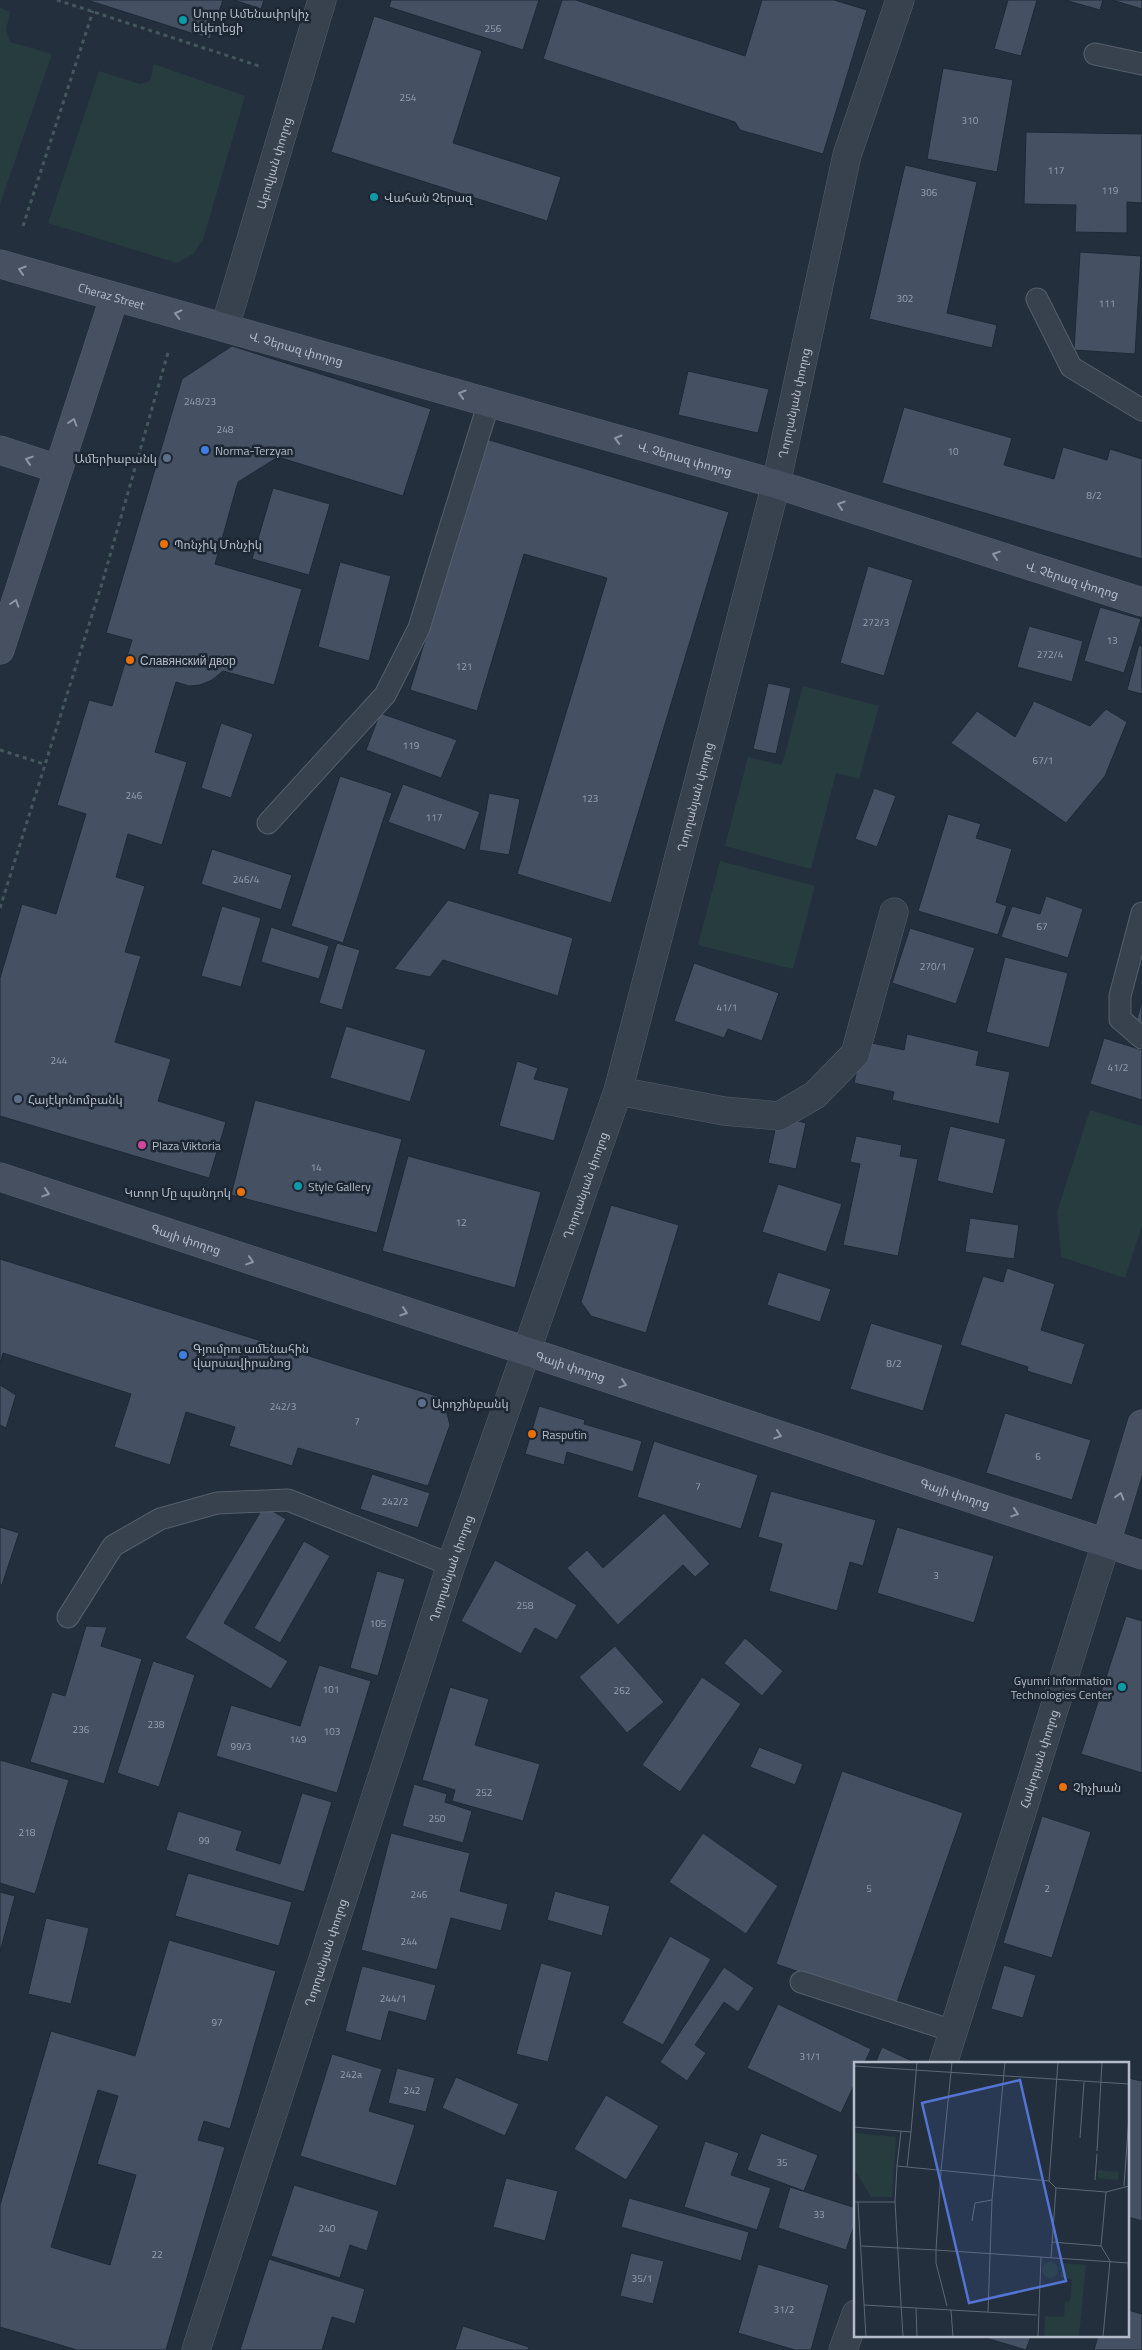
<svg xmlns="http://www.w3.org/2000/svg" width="1142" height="2350" font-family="'Titillium Web','Noto Sans Armenian',sans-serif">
<rect width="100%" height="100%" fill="#242f3e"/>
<path fill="#263c3f" d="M 0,8 L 10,12 L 6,30 L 10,42 L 52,54 L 0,204 Z
M 154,64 L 245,96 L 203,240 L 193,254 L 177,263 L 48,223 L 99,71 L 140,84 L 150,81 Z
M 803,686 L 879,706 L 859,779 L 836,773 L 811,869 L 725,846 L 748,757 L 782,765 Z
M 720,861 L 815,886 L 793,969 L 698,945 Z
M 1090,1110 L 1142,1126 L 1142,1226 L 1125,1278 L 1061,1257 L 1057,1212 Z"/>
<path fill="#455162" stroke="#1f2835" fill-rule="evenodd" d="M 87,0 L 223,0 L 210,39 Z
M 234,0 L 264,0 L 261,9 Z
M 391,0 L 539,0 L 523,50 L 389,7 Z
M 562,0 L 576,0 L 745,56 L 762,0 L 834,0 L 867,10 L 823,154 L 740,130 L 735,122 L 543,59 Z
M 1008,0 L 1037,0 L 1021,56 L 994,49 Z
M 1065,0 L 1103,0 L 1100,10 Z
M 1112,0 L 1142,0 L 1142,9 Z
M 374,16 L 482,51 L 453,143 L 561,177 L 547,221 L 331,152 Z
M 943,68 L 1013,80 L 997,172 L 927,159 Z
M 1026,132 L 1142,134 L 1142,203 L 1127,202 L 1127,233 L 1075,232 L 1076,205 L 1024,204 Z
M 905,165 L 977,182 L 947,313 L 997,325 L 992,348 L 869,319 Z
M 1080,252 L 1141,256 L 1135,354 L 1074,350 Z
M 232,346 L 431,409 L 403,496 L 278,457 L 238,482 L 215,564 L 302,589 L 274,685 L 223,671 L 212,680 L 200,685 L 189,686 L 176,682 L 155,752 L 187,762 L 162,845 L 128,834 L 116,877 L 145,886 L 125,952 L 141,956 L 115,1042 L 171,1059 L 158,1101 L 226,1122 L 209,1178 L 0,1116 L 0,978 L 22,904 L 56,914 L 86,814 L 57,805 L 89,700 L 112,706 L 132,640 L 106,633 L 182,379 Z
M 688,371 L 769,389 L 758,433 L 678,415 Z
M 904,407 L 1012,438 L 1004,465 L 1054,479 L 1063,447 L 1107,460 L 1110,449 L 1142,459 L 1142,559 L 882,483 Z
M 486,439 L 729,512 L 611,903 L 517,874 L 607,578 L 524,554 L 477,711 L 410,690 Z
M 273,488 L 330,504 L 309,575 L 252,559 Z
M 340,562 L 391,576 L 369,661 L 318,647 Z
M 868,566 L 913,580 L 884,676 L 840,663 Z
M 1100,607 L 1141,619 L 1124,673 L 1084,661 Z
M 1029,626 L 1083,641 L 1072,682 L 1017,667 Z
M 1139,645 L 1142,646 L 1142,694 L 1127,690 Z
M 768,683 L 791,688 L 776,754 L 753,749 Z
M 1034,701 L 1090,726 L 1106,709 L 1127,722 L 1105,776 L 1066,823 L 951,743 L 977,711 L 1015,737 Z
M 380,713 L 457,740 L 441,778 L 366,750 Z
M 221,723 L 253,734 L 231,798 L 201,788 Z
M 340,776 L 392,793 L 343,943 L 291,926 Z
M 403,784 L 480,812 L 465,850 L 388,822 Z
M 874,788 L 896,796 L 877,847 L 855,839 Z
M 489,793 L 520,799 L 509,855 L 479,850 Z
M 948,814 L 981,824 L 976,838 L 1012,849 L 996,902 L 1007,906 L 998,935 L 918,911 Z
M 212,849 L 292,875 L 281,910 L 201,884 Z
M 1046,896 L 1083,909 L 1068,958 L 1001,937 L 1012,906 L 1040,914 Z
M 448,900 L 573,938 L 558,996 L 443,960 L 430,977 L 394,969 Z
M 222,906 L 261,918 L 241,987 L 201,976 Z
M 271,927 L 329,946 L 319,979 L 261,962 Z
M 910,928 L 975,948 L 956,1004 L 892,983 Z
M 337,943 L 360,950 L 342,1010 L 319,1003 Z
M 1005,957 L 1068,973 L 1049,1048 L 986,1032 Z
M 694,963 L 779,993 L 762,1041 L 728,1029 L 724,1038 L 674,1021 Z
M 1142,1001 L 1142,1024 L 1136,1022 Z
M 346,1026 L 426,1050 L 410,1102 L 330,1078 Z
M 907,1034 L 979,1051 L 976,1065 L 1010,1072 L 999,1124 L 892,1100 L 894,1092 L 854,1083 L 863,1041 L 904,1050 Z
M 1104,1038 L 1142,1050 L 1142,1100 L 1090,1084 Z
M 517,1061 L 538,1068 L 534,1079 L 569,1088 L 554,1141 L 499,1126 Z
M 255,1100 L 402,1139 L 377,1233 L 231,1195 Z
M 778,1116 L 806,1123 L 796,1169 L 768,1163 Z
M 950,1126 L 1006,1139 L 993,1194 L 937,1181 Z
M 856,1136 L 902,1145 L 900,1156 L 918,1159 L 898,1256 L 843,1245 L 860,1164 L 850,1162 Z
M 408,1156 L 541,1192 L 515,1288 L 382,1251 Z
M 778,1184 L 842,1204 L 826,1252 L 762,1232 Z
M 611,1205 L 679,1225 L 646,1333 L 591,1316 L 581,1302 Z
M 970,1218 L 1019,1225 L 1014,1259 L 965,1252 Z
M 0,1259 L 443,1398 L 450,1425 L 428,1486 L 298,1448 L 292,1466 L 229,1446 L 235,1427 L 186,1412 L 170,1465 L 114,1447 L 131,1394 L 3,1353 L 0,1364 Z
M 1007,1268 L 1055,1284 L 1041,1330 L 1085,1344 L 1072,1385 L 1027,1371 L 1028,1367 L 960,1345 L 983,1276 L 1003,1282 Z
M 778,1272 L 831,1289 L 820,1322 L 767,1305 Z
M 871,1323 L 943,1345 L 923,1411 L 850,1389 Z
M 0,1385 L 16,1395 L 6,1428 L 0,1425 Z
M 539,1406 L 585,1420 L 584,1424 L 642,1441 L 633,1472 L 567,1452 L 564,1465 L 525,1454 Z
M 1005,1413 L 1091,1440 L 1072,1500 L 986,1473 Z
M 654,1441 L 758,1475 L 741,1529 L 637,1497 Z
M 372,1474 L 430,1493 L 418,1528 L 360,1509 Z
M 771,1491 L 876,1520 L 863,1566 L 850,1562 L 837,1611 L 769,1591 L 782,1544 L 758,1537 Z
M 264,1506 L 286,1519 L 224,1623 L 288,1661 L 271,1689 L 185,1638 Z
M 664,1513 L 710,1564 L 695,1577 L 683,1565 L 618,1625 L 567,1568 L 587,1550 L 603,1568 Z
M 0,1527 L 19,1533 L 2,1585 L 0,1584 Z
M 897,1527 L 994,1556 L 974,1623 L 877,1593 Z
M 304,1541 L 330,1556 L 280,1643 L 254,1628 Z
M 495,1560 L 577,1605 L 557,1640 L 535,1628 L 521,1654 L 461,1621 Z
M 377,1571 L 405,1579 L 378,1676 L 350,1668 Z
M 1126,1616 L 1142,1621 L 1142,1773 L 1081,1754 Z
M 86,1626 L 107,1627 L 101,1646 L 142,1659 L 104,1784 L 30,1762 L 52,1692 L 65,1696 Z
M 745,1638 L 783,1671 L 762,1696 L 724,1663 Z
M 615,1646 L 664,1702 L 627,1733 L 579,1677 Z
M 153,1661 L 195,1675 L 159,1787 L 117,1773 Z
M 319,1665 L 371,1681 L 337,1793 L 216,1756 L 231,1705 L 300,1726 Z
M 702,1677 L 741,1704 L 680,1792 L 642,1765 Z
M 450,1687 L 489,1699 L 475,1745 L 540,1764 L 523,1821 L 452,1801 L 455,1790 L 422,1780 Z
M 759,1747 L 803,1764 L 795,1785 L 750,1767 Z
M 0,1760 L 69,1780 L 35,1894 L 0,1883 Z
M 842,1771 L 963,1813 L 896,2005 L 776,1964 Z
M 414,1784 L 447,1794 L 445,1802 L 472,1811 L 463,1843 L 402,1826 Z
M 302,1793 L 332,1802 L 304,1892 L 166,1850 L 178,1811 L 242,1831 L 236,1850 L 280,1864 Z
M 1042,1816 L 1091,1832 L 1052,1958 L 1003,1943 Z
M 391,1833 L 470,1853 L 460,1891 L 508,1904 L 501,1931 L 451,1918 L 437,1970 L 361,1950 Z
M 703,1833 L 778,1886 L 746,1934 L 669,1882 Z
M 188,1873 L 292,1902 L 279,1946 L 175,1916 Z
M 555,1891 L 610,1906 L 602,1936 L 547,1920 Z
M 0,1892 L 15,1896 L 0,1952 Z
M 46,1918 L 89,1928 L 71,2004 L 28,1994 Z
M 670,1936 L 711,1959 L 663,2045 L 622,2023 Z
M 169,1940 L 276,1971 L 230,2129 L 204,2121 L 198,2140 L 225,2147 L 166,2350 L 77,2350 L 0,2327 L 0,2205 L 51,2031 L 135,2056 ZM 98,2090 L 118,2096 L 97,2164 L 136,2175 L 110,2265 L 51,2247 Z
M 541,1963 L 572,1972 L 548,2062 L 516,2054 Z
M 1004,1965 L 1036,1975 L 1023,2018 L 991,2009 Z
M 362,1966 L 436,1985 L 426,2021 L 389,2011 L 381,2041 L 345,2031 Z
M 724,1967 L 754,1988 L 738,2012 L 724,2002 L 695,2045 L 706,2053 L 687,2081 L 660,2062 Z
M 778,2004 L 871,2049 L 864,2064 L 856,2064 L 856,2081 L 841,2113 L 747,2068 Z
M 882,2047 L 912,2061 L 911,2064 L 875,2064 Z
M 332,2054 L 382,2069 L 369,2111 L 415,2125 L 396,2186 L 300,2156 Z
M 397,2068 L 435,2078 L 426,2112 L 388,2103 Z
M 456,2077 L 519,2104 L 505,2136 L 442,2108 Z
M 1128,2078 L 1142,2081 L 1142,2221 L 1128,2217 Z
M 606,2095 L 659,2126 L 626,2180 L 574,2149 Z
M 761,2133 L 818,2155 L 804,2191 L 747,2170 Z
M 705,2141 L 739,2153 L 731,2175 L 771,2188 L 757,2230 L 684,2207 Z
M 506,2178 L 558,2191 L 545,2241 L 493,2227 Z
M 294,2185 L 379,2211 L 367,2251 L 350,2245 L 340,2278 L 271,2256 Z
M 790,2187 L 856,2208 L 856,2220 L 846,2250 L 778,2228 Z
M 629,2198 L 749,2232 L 741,2261 L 621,2227 Z
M 631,2253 L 664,2261 L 653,2304 L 620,2296 Z
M 269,2259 L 365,2289 L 355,2324 L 332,2317 L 322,2350 L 240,2350 Z
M 758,2264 L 829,2285 L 811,2350 L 795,2350 L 738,2333 Z
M 1128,2310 L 1142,2314 L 1142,2350 L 1094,2350 L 1098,2336 L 1128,2336 Z
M 463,2326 L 529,2347 L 528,2350 L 455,2350 Z
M 979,2336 L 1031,2336 L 1026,2350 Z"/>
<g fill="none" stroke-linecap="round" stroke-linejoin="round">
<g stroke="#565f6c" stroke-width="23">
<path id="service" d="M 1095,54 L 1142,64
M 1037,299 L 1071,367 L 1142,410
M 268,823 L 385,695 L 419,628 L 489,402
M 1142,913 L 1120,996 L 1120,1019 L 1142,1038
M 68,1617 L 113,1546 L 160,1519 L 217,1503 L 288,1500 L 451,1565
M 801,1982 L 953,2031"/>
</g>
<g stroke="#565f6c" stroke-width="29">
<g id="minor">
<path d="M 618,1091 L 724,1111 L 779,1116 L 815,1095 L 855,1054 L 894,912"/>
<path id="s1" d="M 943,2064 L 1106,1543"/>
<path id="s2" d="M 196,2350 L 451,1565 L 618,1091 L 776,484 L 847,155 L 900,0"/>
<path d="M 843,2350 L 856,2314"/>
</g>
</g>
<g stroke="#565f6c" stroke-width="29">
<g id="tertiary">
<path id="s3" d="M 225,327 L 322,0"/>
</g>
</g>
<g stroke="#565f6c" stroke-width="29">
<g id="secondary">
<path id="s4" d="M 0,264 L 776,484 L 1142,602"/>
<path d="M 0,450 L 58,469"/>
<path d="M 0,650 L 114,298"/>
<path id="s5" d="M 0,1177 L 1142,1555"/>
<path d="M 1106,1543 L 1142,1424"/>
</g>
</g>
<path stroke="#44595c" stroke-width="3" stroke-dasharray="4 4" stroke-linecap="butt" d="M 57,0 L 259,66
M 23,226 L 93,11
M 0,750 L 44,764
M 0,908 L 103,580 L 169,349"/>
<use href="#service" stroke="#38414e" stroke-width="21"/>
<use href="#minor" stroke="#38414e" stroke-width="28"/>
<use href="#tertiary" stroke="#38414e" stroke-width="28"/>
<use href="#secondary" stroke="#465061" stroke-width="28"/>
</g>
<defs><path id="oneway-chevron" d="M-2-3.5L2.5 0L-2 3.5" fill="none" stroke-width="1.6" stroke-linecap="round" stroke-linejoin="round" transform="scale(1.25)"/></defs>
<g stroke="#8e96a5">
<use href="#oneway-chevron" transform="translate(22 270) rotate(-163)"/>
<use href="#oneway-chevron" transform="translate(178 314) rotate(-166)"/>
<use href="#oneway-chevron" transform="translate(462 394) rotate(-164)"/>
<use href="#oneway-chevron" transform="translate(73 422) rotate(-72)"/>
<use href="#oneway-chevron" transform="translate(618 439) rotate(-164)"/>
<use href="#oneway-chevron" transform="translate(29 460) rotate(-162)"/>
<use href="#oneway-chevron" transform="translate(841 505) rotate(-162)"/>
<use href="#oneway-chevron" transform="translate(996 555) rotate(-162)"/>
<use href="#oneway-chevron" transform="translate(15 603) rotate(-72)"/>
<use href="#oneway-chevron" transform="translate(46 1193) rotate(18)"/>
<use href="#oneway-chevron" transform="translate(250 1261) rotate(18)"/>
<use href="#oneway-chevron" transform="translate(404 1312) rotate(18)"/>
<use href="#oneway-chevron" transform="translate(623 1384) rotate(18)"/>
<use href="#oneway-chevron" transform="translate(778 1435) rotate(18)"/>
<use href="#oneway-chevron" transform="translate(1120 1496) rotate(-73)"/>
<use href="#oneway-chevron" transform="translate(1015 1513) rotate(18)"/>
</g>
<g fill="#0f9aa8" stroke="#1d2633" stroke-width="2">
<circle cx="183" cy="20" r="5"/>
<circle cx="374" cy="197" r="5"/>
<circle cx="298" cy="1186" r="5"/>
<circle cx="1122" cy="1687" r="5"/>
</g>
<g fill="#3f7fe0" stroke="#1d2633" stroke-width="2">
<circle cx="205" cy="450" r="5"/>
<circle cx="183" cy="1355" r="5"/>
</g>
<g fill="#5c6f8a" stroke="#1d2633" stroke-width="2">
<circle cx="167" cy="458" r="5"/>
<circle cx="18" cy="1099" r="5"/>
<circle cx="422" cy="1403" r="5"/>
</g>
<g fill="#e8710a" stroke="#1d2633" stroke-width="2">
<circle cx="164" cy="544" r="5"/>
<circle cx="130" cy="660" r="5"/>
<circle cx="241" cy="1192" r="5"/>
<circle cx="532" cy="1434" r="5"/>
<circle cx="1063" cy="1787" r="5"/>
</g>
<circle fill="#d1479c" stroke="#1d2633" stroke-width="2" cx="142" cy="1145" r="5"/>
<g text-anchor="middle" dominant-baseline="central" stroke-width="5" stroke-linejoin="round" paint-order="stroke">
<g font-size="10" fill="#98a1af">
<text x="493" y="28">256</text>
<text x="408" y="97">254</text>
<text x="970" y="120">310</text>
<text x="1056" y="170">117</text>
<text x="1110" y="190">119</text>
<text x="929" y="192">306</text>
<text x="905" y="298">302</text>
<text x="1107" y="303">111</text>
<text x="200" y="401">248/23</text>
<text x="225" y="429">248</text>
<text x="953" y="451">10</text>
<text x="1094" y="495">8/2</text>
<text x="876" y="622">272/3</text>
<text x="1112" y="640">13</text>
<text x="1050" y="654">272/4</text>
<text x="464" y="666">121</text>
<text x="411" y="745">119</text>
<text x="1043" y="760">67/1</text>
<text x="134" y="795">246</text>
<text x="590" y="798">123</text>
<text x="434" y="817">117</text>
<text x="246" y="879">246/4</text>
<text x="1042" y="926">67</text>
<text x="933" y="966">270/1</text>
<text x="727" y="1007">41/1</text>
<text x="59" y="1060">244</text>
<text x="1118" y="1067">41/2</text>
<text x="316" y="1167">14</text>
<text x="461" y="1222">12</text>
<text x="894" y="1363">8/2</text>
<text x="283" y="1406">242/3</text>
<text x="357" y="1421">7</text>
<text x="1038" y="1456">6</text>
<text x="698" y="1486">7</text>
<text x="395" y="1501">242/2</text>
<text x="936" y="1575">3</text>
<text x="525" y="1605">258</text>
<text x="378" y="1623">105</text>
<text x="331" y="1689">101</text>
<text x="622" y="1690">262</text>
<text x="156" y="1724">238</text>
<text x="81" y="1729">236</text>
<text x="332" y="1731">103</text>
<text x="298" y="1739">149</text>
<text x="241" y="1746">99/3</text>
<text x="484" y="1792">252</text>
<text x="437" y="1818">250</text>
<text x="27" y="1832">218</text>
<text x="204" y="1840">99</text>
<text x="869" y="1888">5</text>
<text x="1047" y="1888">2</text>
<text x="419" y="1894">246</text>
<text x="409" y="1941">244</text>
<text x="393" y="1998">244/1</text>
<text x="217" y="2022">97</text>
<text x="810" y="2056">31/1</text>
<text x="351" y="2074">242a</text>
<text x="412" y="2090">242</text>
<text x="782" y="2162">35</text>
<text x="819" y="2214">33</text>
<text x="327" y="2228">240</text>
<text x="157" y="2254">22</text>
<text x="642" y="2278">35/1</text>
<text x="784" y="2309">31/2</text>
</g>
<g font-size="12" fill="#b4bcc9" stroke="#1d2633" text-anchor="start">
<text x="193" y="13">Սուրբ Ամենափրկիչ<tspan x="193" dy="14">եկեղեցի</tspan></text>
<text x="384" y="197">Վահան Չերազ</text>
<text x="215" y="450">Norma-Terzyan</text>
<text x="157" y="458" text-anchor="end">Ամերիաբանկ</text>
<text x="174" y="544">Պոնչիկ Մոնչիկ</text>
<text x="140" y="660">Славянский двор</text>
<text x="28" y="1099">Հայէկոնոմբանկ</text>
<text x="152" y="1145">Plaza Viktoria</text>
<text x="308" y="1186">Style Gallery</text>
<text x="231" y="1192" text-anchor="end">Կտոր Մը պանդոկ</text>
<text x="193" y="1348">Գյումրու ամենահին<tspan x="193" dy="14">վարսավիրանոց</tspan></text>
<text x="432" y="1403">Արդշինբանկ</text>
<text x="542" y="1434">Rasputin</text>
<text x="1112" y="1680" text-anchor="end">Gyumri Information<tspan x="1112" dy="14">Technologies Center</tspan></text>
<text x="1073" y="1787">Չիչխան</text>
</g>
<g font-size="12" fill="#b4bcc9" stroke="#1d2633">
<text stroke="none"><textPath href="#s3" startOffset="171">Աբովյան փողոց</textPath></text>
<text stroke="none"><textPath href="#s4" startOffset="116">Cheraz Street</textPath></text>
<text stroke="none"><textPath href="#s4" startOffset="308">Վ. Չերազ փողոց</textPath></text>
<text stroke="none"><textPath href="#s2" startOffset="2038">Ղորղանյան փողոց</textPath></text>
<text stroke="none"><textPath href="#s4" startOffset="712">Վ. Չերազ փողոց</textPath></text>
<text stroke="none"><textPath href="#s4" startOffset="1118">Վ. Չերազ փողոց</textPath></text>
<text stroke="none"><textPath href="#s2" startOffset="1632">Ղորղանյան փողոց</textPath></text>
<text stroke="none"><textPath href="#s2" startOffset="1228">Ղորղանյան փողոց</textPath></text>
<text stroke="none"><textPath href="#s5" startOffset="196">Գայի փողոց</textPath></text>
<text stroke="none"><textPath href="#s5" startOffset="601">Գայի փողոց</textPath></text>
<text stroke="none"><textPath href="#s5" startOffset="1006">Գայի փողոց</textPath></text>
<text stroke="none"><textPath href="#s2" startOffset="822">Ղորղանյան փողոց</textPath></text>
<text stroke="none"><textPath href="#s1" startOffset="320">Հակոբյան փողոց</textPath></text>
<text stroke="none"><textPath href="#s2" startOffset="418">Ղորղանյան փողոց</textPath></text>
</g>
</g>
<g transform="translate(854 2062)">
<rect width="275" height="275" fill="#242f3e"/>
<path d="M 0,71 L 42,75 L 38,135 L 17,135 L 0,107 ZM 244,108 L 265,110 L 264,118 L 244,116 ZM188 208a8 8 0 1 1 16 0a8 8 0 1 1-16 0ZM 208,201 L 232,203 L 225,275 L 190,275 L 191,254 L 210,255 L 211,240 L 216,239 L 218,218 L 207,215 Z" fill="#263c3f"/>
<path fill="none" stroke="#5e6776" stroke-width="1" d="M 0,4 L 275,22M 0,65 L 57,70 L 53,105M 47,69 L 43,104 L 195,119 L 202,126M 57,70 L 63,0M 226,76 L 230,20M 243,89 L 248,0M 43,104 L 41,140 L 49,275M 87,109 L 98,0M 87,109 L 82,188 L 275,201M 241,118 L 243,92M 195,119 L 204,0M 270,124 L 275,54M 202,126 L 252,130 L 275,124M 0,140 L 41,140M 4,140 L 12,275M 118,159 L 121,141 L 138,138M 198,180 L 247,184M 7,184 L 82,188 L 82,201 L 93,244M 247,184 L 252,130M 247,184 L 256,199M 197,196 L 202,126M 274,201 L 275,219M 10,243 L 183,253M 62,246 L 63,275M 97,248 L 99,275M 134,250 L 138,138 L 151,0M 184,275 L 187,195M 249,275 L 256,199"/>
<path fill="#5274d3" fill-opacity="0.15" stroke="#5274d3" stroke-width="2.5" d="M 166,18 L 212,219 L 115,241 L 68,41 Z"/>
<rect width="275" height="275" fill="none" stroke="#b4bcc9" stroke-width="2.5"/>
</g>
</svg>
